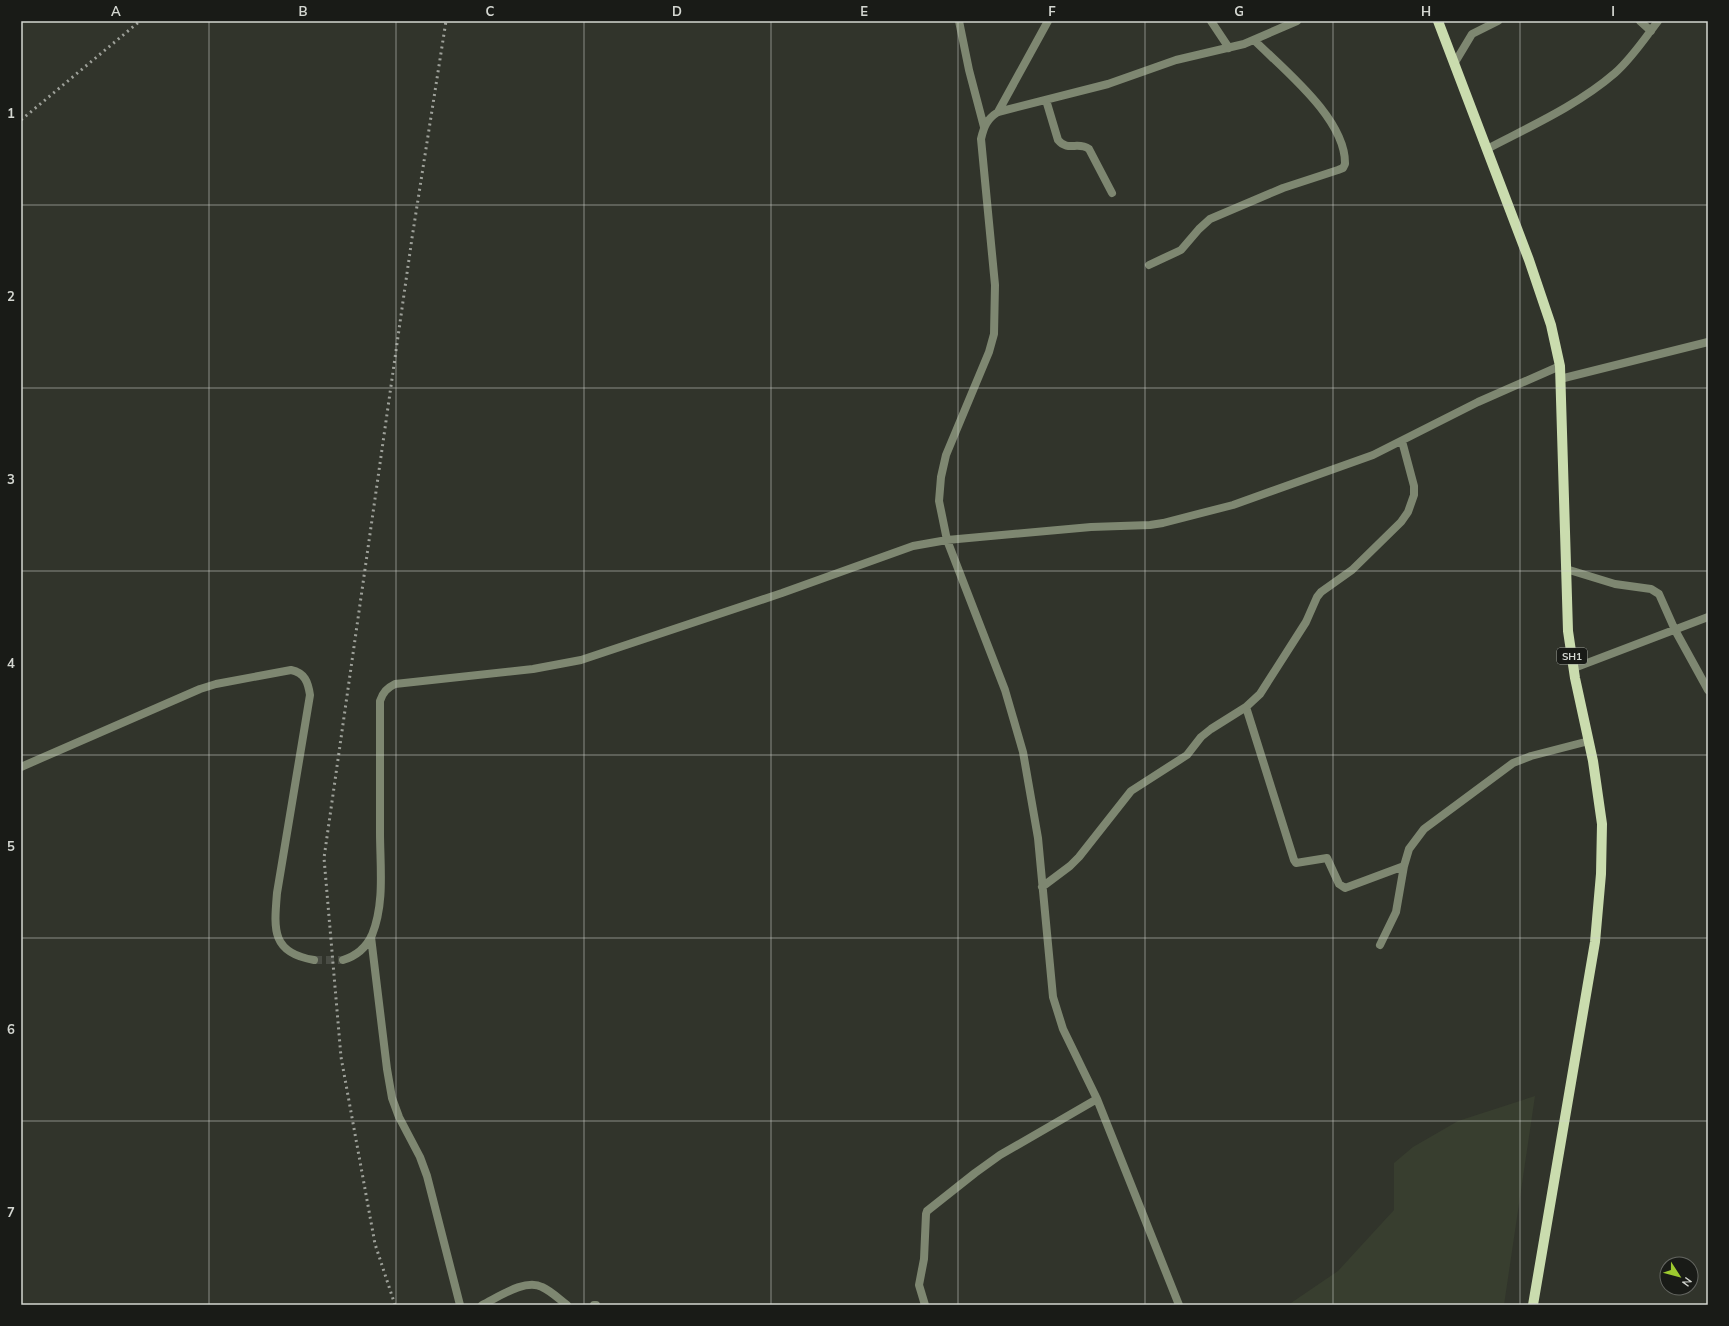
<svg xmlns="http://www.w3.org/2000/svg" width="1729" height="1326" font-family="Mulish,sans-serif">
<rect width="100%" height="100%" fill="#31342b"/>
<path fill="#383e2f" d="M 1535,1096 L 1504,1305 L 1288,1305 L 1338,1271 L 1394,1210 L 1394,1163 L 1413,1147 L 1458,1121 Z"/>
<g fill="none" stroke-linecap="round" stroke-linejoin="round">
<path stroke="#494c44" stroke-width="8" stroke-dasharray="8 4" stroke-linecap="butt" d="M 314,960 L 343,960"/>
<path stroke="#7e8771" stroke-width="8" d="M 959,21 L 969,70 L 984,127
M 1211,21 L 1229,48
M 1640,21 L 1651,31
M 1454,64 L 1472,34 L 1498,21
M 1046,100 L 1058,140 C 1068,152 1078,141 1089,149 L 1112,193
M 998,112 L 1048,21
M 1487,149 C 1531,126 1578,105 1615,73 C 1632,58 1645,38 1658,21
M 1149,265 L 1181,250 L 1199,229 L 1210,219 L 1283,188 L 1338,170 L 1343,168 L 1345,164 C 1346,119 1284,70 1254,40
M 1560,379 L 1708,342
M 1566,569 L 1615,584 L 1651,589 L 1659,594 L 1675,630 L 1708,690
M 1574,668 L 1708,617
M 1246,707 L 1294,860 L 1296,863 L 1327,858 L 1339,884 L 1345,888 L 1404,866
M 21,767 L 200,689 L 216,684 L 291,670 C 305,673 308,682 310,695 L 277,893 C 274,929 271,953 314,960
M 1042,887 L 1070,866 L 1079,857 L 1131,791 L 1187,755 L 1201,737 L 1211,729 L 1246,707 L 1260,694 L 1306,622 L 1317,597 L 1321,592 L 1352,570 L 1401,522 L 1408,512 L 1414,495 L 1414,486 L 1402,441
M 371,937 L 387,1069 L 392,1098 L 399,1117 L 420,1157 L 427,1176 L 460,1305
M 1380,945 L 1396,912 L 1404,866 L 1409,849 L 1424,829 L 1513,763 L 1531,756 L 1589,741
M 343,960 C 356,956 366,948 372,935 C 385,903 380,866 380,832 C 380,788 380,745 380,701 C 383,692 387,688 395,684 L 533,669 L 581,660 L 782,593 L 913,546 L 947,540 L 1091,527 L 1150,525 L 1163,523 L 1233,505 L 1373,455 L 1478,402 L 1560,366
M 482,1305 C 497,1298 525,1278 542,1287 C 551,1291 559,1299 567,1305
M 594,1305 L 596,1305
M 925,1305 L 919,1285 L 924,1259 L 926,1214 L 927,1211 L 975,1173 L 1000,1155 L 1097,1099
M 1179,1305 L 1097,1099 L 1063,1029 L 1053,997 L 1038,838 L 1023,752 L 1005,690 L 947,540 L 939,501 L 941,477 L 946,455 L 989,352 L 994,334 L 995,285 L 981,139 C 984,126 987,119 998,112 L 1108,84 L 1176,60 L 1244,44 L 1297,21"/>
<path stroke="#cadcae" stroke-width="10" d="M 1438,21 L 1529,260 L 1551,325 L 1560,366 L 1568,631 L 1575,678 L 1593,761 L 1602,824 L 1601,874 L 1595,942 L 1533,1305"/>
<path stroke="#9ea19a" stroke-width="3" stroke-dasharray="2 4" stroke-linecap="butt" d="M 21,120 L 140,21
M 395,1305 L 375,1244 L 341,1057 L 324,858 L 412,238 L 446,21"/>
</g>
<path fill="none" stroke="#d4d7d1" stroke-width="1" stroke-opacity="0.55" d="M 209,21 L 209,1305M 396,21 L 396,1305M 584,21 L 584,1305M 771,21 L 771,1305M 958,21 L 958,1305M 1145,21 L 1145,1305M 1333,21 L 1333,1305M 1520,21 L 1520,1305M 21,205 L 1708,205M 21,388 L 1708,388M 21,571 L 1708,571M 21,755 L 1708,755M 21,938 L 1708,938M 21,1121 L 1708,1121"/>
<g text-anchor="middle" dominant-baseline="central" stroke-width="3" stroke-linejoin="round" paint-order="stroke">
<rect fill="#191b17" stroke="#9c9f99" stroke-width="1" x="1557" y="648" width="30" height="16" rx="3"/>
<g font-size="10" font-weight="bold" fill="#d4d7d1">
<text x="1572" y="656">SH1</text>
</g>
</g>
<rect width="1729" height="1326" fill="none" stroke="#191b17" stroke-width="44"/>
<g transform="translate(1679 1276) rotate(126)"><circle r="19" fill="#191b17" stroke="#646661"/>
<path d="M0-3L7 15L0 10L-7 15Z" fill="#9dca2f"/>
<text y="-6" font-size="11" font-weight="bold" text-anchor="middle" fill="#d4d7d1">N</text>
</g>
<rect x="22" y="22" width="1685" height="1282" fill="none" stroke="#d4d7d1" stroke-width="1.5"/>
<g font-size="13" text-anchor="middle" font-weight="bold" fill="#d4d7d1">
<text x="116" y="16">A</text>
<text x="303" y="16">B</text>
<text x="490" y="16">C</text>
<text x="677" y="16">D</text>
<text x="864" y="16">E</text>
<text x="1052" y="16">F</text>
<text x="1239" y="16">G</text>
<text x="1426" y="16">H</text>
<text x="1613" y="16">I</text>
<text x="11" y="118">1</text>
<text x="11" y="301">2</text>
<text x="11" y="484">3</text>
<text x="11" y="668">4</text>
<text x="11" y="851">5</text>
<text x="11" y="1034">6</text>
<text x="11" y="1217">7</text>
</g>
</svg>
